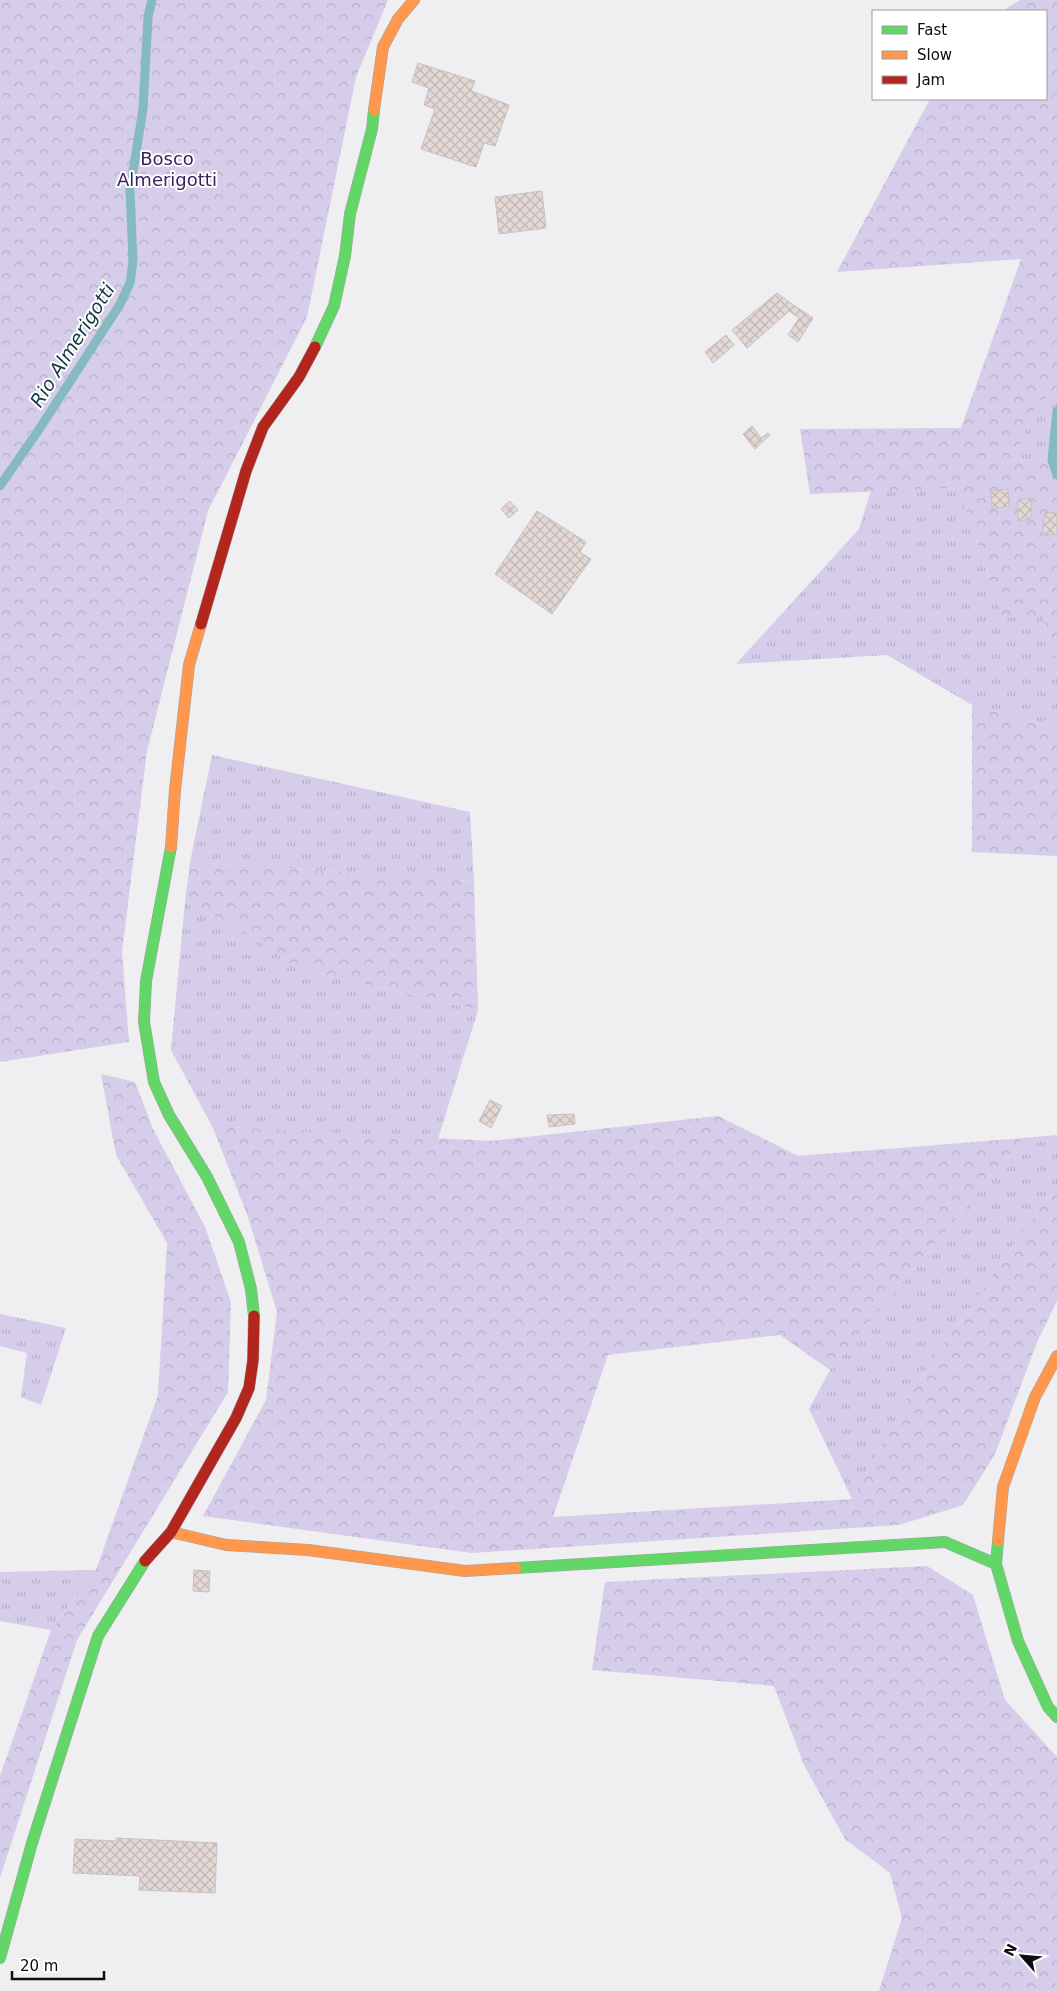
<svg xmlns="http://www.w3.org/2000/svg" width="1057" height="1991" font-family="'DejaVu Sans',sans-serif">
<defs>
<pattern id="grass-tufts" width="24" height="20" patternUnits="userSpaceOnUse" patternTransform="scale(1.25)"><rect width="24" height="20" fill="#d5cdea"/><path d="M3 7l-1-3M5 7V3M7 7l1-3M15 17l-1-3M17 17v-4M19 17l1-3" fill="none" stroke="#b6afc8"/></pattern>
<pattern id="forest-crowns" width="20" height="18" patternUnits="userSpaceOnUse" patternTransform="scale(1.25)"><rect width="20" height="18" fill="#d5cdea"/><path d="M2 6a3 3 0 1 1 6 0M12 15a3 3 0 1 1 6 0" fill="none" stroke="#b6afc8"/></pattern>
<pattern id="building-cross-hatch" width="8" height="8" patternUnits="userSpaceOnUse" patternTransform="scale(1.25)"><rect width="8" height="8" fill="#e4d8d5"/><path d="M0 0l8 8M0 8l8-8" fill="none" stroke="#c2b8b6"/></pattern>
</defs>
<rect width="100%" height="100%" fill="#efeef1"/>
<path fill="url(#grass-tufts)" d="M 1057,389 L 1057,459 L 1013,461 L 1037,405 Z
M 958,488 L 1003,618 L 1043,614 L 1057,676 L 1057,729 L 972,705 L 887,655 L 736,664 L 859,529 L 871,491 Z
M 212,755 L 470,812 L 474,881 L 190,862 Z
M 185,902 L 251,935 L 299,969 L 478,1010 L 438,1139 L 212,1126 L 171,1050 Z
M 1057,1135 L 1057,1184 L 913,1388 L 852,1499 L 809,1409 L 830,1370 L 1023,1138 Z
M 0,1314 L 66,1328 L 41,1405 L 21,1397 L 27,1353 L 0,1346 Z
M 96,1570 L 51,1630 L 0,1621 L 0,1572 Z"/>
<path fill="url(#forest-crowns)" d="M 0,0 L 388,0 L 356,77 L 307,317 L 208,511 L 147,751 L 122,952 L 129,1042 L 0,1062 Z
M 1020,0 L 1057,0 L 1057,389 L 1037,405 L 1013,461 L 1057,459 L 1057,676 L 1043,615 L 1003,618 L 958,488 L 810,494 L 800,429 L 961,428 L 1021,259 L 837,272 L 930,99 L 1046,99 L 1046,11 L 1003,11 Z
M 972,705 L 1057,729 L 1057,856 L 972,852 Z
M 190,862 L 474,881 L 478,1010 L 299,969 L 251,935 L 185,902 Z
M 101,1074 L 135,1082 L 153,1129 L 205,1227 L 231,1302 L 228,1392 L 77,1640 L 0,1878 L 0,1776 L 51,1630 L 96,1570 L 158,1395 L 167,1243 L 116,1155 Z
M 718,1116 L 798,1156 L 1023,1138 L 830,1370 L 780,1335 L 608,1355 L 553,1517 L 852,1499 L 913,1388 L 1057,1184 L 1057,1301 L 1038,1340 L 995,1454 L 963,1505 L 899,1525 L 472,1553 L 203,1516 L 266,1400 L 277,1312 L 248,1217 L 212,1126 L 490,1141 Z
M 927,1566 L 973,1595 L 1005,1700 L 1057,1757 L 1057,1991 L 879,1991 L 902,1918 L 890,1873 L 845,1839 L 804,1765 L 774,1686 L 592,1670 L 605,1582 Z"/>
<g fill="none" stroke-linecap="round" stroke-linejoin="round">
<path stroke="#86bac1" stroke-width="9" d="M 1057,411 L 1052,460 L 1057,475
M 0,486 L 38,431 L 119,306 L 130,283 L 133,261 L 130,190 L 143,109 L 148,17 L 152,0"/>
</g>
<path fill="url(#building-cross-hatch)" stroke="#c4c3c4" d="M 418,63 L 475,81 L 471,91 L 509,105 L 495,146 L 484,143 L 476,167 L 421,149 L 435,109 L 424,105 L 429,88 L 412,82 Z
M 542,191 L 546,228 L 499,234 L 495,197 Z
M 777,293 L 795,306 L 747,348 L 732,330 Z
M 795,306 L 813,318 L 798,342 L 788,335 L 799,318 L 789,311 Z
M 726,335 L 734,345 L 713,363 L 705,352 Z
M 752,426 L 761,438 L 768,433 L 770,435 L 755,449 L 743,434 Z
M 1008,489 L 1009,506 L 992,509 L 991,491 Z
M 1032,498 L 1031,519 L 1018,521 L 1018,500 Z
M 510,501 L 518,510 L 509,518 L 501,509 Z
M 537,511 L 586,542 L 580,552 L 591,559 L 552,614 L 495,574 Z
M 1045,512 L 1057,513 L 1057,534 L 1042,535 Z
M 490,1100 L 502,1106 L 491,1128 L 479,1121 Z
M 574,1114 L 575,1124 L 549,1127 L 547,1115 Z
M 194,1570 L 210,1571 L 209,1592 L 193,1591 Z
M 116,1838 L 217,1843 L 215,1893 L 139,1890 L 140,1876 L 73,1873 L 75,1839 L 116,1841 Z"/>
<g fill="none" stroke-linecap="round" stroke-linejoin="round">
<g stroke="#a4a3a6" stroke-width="12">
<path id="fast" d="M 315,347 L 334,306 L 345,256 L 350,214 L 372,129 L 374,110
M 171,847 L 146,981 L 144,1022 L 154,1082 L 169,1115 L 207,1177 L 239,1242 L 251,1289 L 254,1316
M 998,1541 L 996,1564 L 1018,1641 L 1048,1707 L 1057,1717
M 516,1568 L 945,1542 L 996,1564
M 0,1958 L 32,1843 L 98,1636 L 145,1561"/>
</g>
<g stroke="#a4a3a6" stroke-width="12">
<path id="slow" d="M 374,110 L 383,47 L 398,19 L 414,0
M 171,847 L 175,790 L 189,665 L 201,624
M 171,1532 L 226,1545 L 308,1550 L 465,1571 L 516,1568
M 998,1541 L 1003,1487 L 1035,1397 L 1057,1356"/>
</g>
<g stroke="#a4a3a6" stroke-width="12">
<path id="jam" d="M 201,624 L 246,471 L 263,427 L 299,377 L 315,347
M 145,1561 L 171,1532 L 236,1418 L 249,1388 L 253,1360 L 254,1316"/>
</g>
<use href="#fast" stroke="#63d668" stroke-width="11"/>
<use href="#slow" stroke="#ff974d" stroke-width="11"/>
<use href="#jam" stroke="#b3261e" stroke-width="11"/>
</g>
<g text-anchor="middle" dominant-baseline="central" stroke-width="4" stroke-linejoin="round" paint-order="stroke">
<g font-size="18" fill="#382260" stroke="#fff">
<text x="167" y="158">Bosco<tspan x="167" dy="21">Almerigotti</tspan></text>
</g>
<g font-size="19" font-style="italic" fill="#153a3f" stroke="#fff">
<text transform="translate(72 345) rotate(-58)">Rio Almerigotti</text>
</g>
</g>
<rect x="872" y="10" width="175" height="90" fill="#ffffff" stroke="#9e9e9f"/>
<rect x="882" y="26" width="25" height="8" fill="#63d668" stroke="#9e9e9f"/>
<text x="917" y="35" font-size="15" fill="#0d0c0e">Fast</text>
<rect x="882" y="51" width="25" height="8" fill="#ff974d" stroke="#9e9e9f"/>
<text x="917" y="60" font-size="15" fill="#0d0c0e">Slow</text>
<rect x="882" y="76" width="25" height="8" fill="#b3261e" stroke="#9e9e9f"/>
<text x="917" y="85" font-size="15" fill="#0d0c0e">Jam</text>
<g transform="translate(1022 1956) rotate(297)" stroke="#ffffff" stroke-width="4" paint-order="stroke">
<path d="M0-4L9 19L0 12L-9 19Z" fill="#0d0c0e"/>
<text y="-8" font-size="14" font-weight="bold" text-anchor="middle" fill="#0d0c0e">N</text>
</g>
<path d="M12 1971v8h92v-8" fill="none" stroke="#0d0c0e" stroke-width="2.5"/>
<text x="20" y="1971" font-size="15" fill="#0d0c0e" stroke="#ffffff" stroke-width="4" paint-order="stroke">20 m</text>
</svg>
